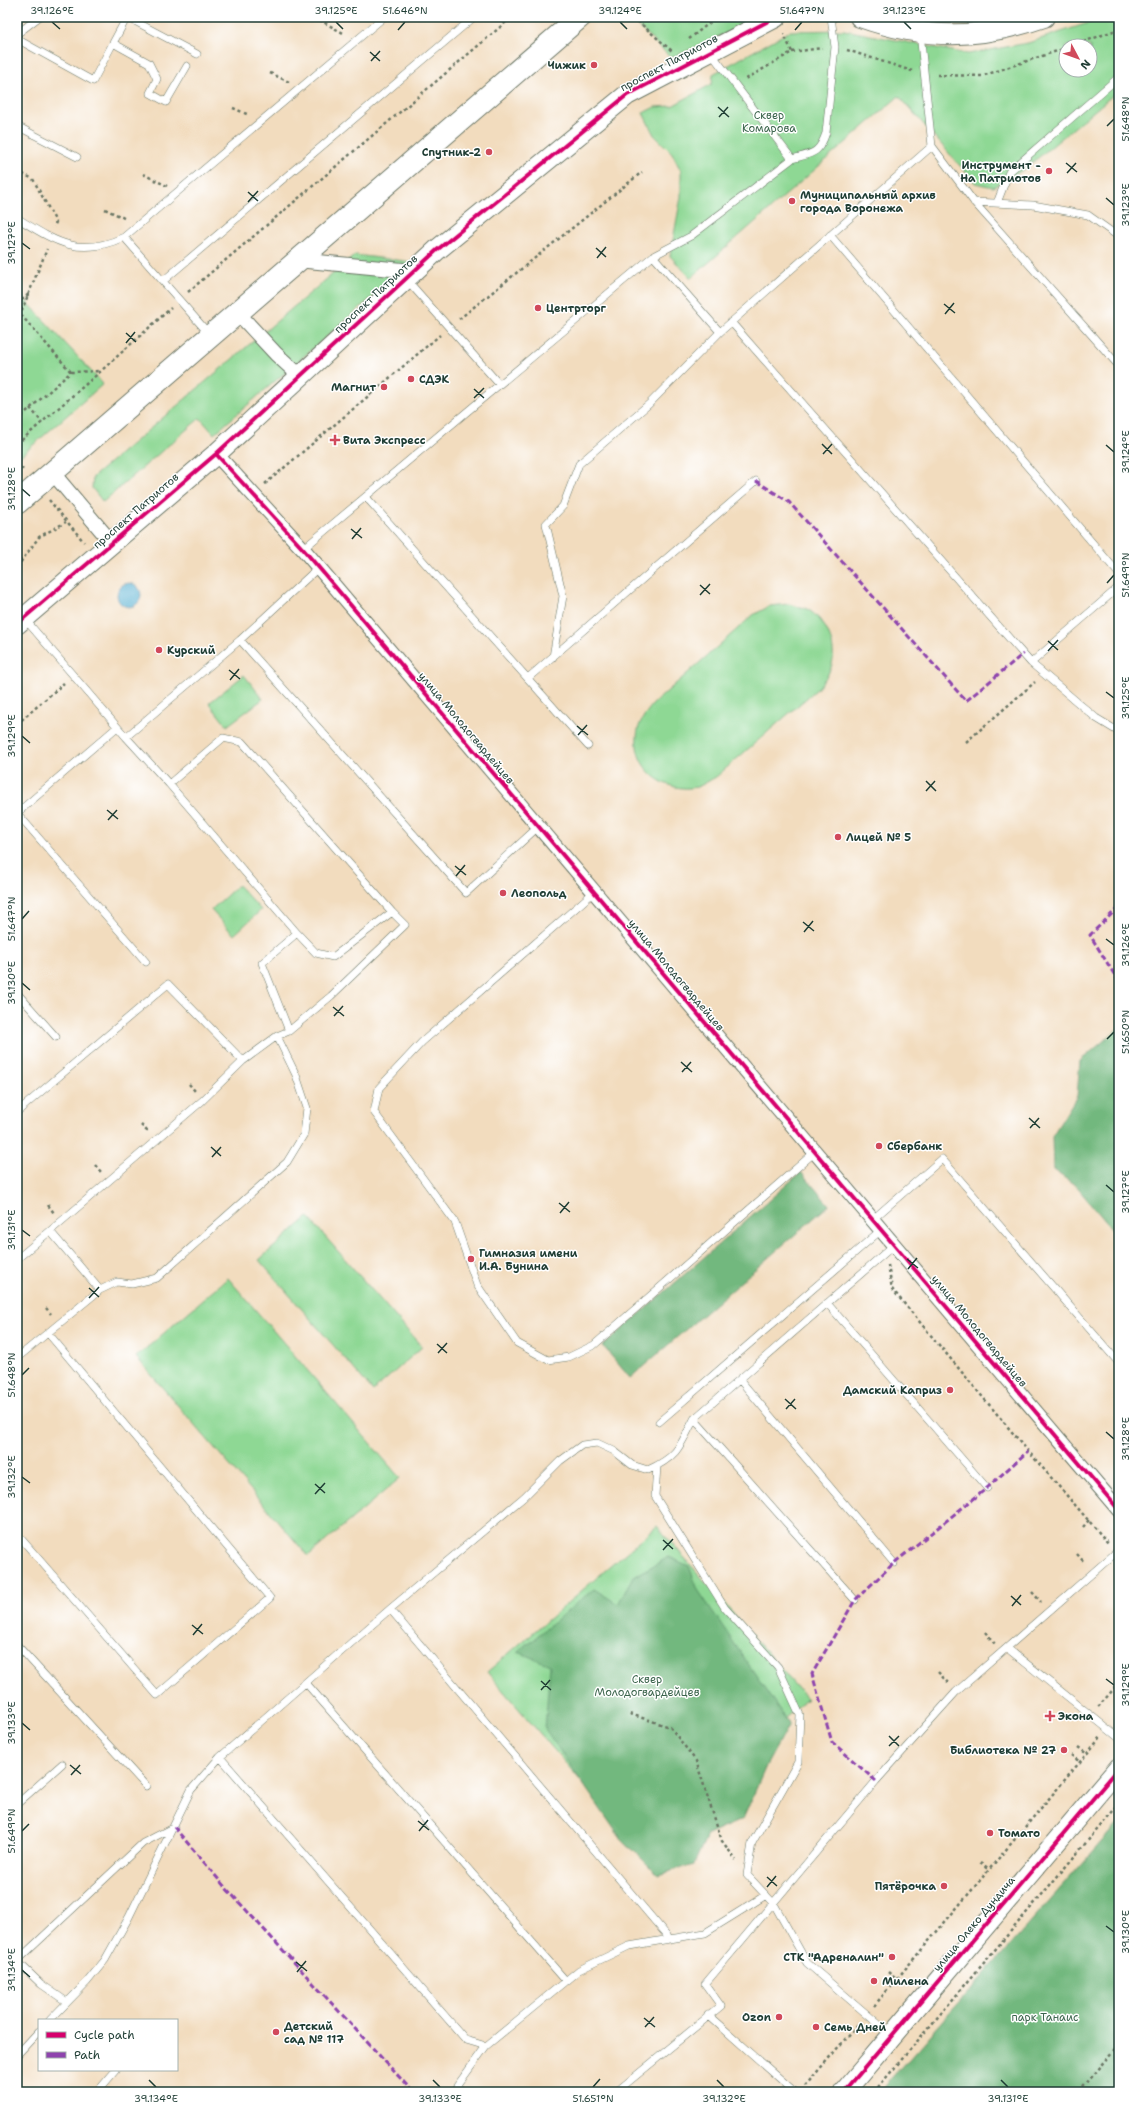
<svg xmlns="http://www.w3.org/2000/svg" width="1136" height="2109" font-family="'Shantell Sans',sans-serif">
<rect width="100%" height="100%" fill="#fff"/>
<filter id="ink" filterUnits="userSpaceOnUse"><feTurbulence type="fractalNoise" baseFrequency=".025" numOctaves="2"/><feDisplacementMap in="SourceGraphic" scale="8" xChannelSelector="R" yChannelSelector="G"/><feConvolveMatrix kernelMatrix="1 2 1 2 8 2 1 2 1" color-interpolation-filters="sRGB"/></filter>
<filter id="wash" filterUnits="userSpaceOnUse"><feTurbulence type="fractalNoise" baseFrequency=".012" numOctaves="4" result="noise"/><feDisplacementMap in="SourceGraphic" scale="16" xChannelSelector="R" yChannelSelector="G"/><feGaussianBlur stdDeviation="0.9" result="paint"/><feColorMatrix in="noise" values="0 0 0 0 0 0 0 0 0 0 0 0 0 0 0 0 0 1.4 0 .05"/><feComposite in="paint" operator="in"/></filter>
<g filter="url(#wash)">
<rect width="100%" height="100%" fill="#f2dcbe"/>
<path fill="#8ed894" stroke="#568a64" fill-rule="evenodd" d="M 629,17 L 762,17 L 671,58 Z
M 1106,17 L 1119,17 L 1119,90 L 1026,168 L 993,187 L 975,183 L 899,96 L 691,278 L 670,256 L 681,197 L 681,171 L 672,153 L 654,135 L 643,113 L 655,107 L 672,106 L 712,84 L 713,74 L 790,31 L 844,30 L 968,54 L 1028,43 ZM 1066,46 L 1090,46 L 1090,70 L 1066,70 Z
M 355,255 L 413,262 L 214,434 L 200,418 L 103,502 L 92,488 L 93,477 Z
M 17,291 L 103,384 L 17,459 Z
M 789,604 C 794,606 802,607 807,609 C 828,621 841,652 828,674 C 825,679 821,684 817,689 L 716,777 C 710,780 703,785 697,787 C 666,794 633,769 637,736 C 638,723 645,714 653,704 L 753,615 L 770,606 Z
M 244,675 L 263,699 L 227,726 L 209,703 Z
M 238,885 L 261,910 L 234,935 L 211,910 Z
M 308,1217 L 422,1347 L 373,1391 L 259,1260 Z
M 228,1278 L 400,1478 L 308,1556 L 136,1357 Z
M 657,1526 L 807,1699 L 637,1846 L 487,1672 Z"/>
<path fill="#72b87e" stroke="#487a59" d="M 1119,1028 L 1119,1231 L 1112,1229 L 1075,1185 L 1053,1170 L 1052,1136 L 1077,1096 L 1080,1061 Z
M 801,1172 L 829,1205 L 630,1378 L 603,1346 Z
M 669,1557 L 689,1566 L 698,1590 L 789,1724 L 766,1766 L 743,1819 L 707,1835 L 694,1864 L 658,1875 L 619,1836 L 545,1729 L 550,1665 L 518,1652 L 594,1589 L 618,1604 L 634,1576 Z
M 1119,1822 L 1119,2092 L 880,2092 Z"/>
<path fill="#51adcf" stroke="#387582" d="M117 595a12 12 0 1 1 24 0a12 12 0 1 1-24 0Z"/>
</g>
<g filter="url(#ink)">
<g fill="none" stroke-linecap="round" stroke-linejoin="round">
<g stroke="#697564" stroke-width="8">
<path id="lane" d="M 127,17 L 197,54
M 920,33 L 932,146 L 974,202 L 1119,366
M 17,34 L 39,17
M 17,39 L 93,81 L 113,43 L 149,63 L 157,79 L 150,93 L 166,102 L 187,66
M 113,43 L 127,17
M 17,126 L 77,157
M 792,159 C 813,153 819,154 826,133 L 835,47 L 831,17
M 974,202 L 1033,205 L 1088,215 L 1119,237
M 997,203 L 1009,172 L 1119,77
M 17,218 C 56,242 79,258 124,237 L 384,17
M 830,235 L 1119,574
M 124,237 L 210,335
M 653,256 L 720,332 L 932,146
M 407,280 L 499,384
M 163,281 L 474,17
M 731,322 L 1031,663 L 1096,718 L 1119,732
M 366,497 L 588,746
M 303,549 L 653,256 L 691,236 L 792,159 L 711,53
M 24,618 L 126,737 L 240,640 L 318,568
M 240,640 L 466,893 L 538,827
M 553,657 L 563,596 L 546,524 L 563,506 L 579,464 L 649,404 L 720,332
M 1031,663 L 1119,587
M 528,678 L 756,481
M 126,737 L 169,784 L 297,933 L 262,963 L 289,1031
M 169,784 L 223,738 L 242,742 L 392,912 L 333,957 L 316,953 L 297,933
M 17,813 L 146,962
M 17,813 L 116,728
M 594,892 L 422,1042 L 379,1088 L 374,1112 L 455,1222 L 477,1285 L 517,1343 L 548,1360 L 569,1357 L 594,1345 L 815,1152
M 17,993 L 56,1037
M 17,1112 L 168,984 L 243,1061
M 872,1220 L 942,1159 L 1119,1363
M 17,1259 L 50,1231
M 100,1290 L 117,1282 L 132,1284 L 157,1278 L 287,1162 L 304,1134 L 307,1108 L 296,1075 L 277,1036
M 827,1303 L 987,1488
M 17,1358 L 100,1290 L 50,1231 L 202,1101 L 243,1061 L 277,1036 L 289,1031 L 331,996 L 405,925 L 392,912
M 740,1380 L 894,1563
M 694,1419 L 894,1245
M 659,1422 L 881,1230
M 657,1466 L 655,1496 L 725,1608 L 778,1667 L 800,1715 L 798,1762 L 752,1843 L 747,1875 L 774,1904 L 807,1963 L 890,2034
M 17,1534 L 157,1695 L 270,1598 L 48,1333
M 390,1609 L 670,1939
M 17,1645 L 146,1786
M 1007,1648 L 1119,1738
M 306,1683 L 566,1981
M 220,1757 L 466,2040 L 486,2046 L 579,1970 L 629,1946 L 705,1933 L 766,1895
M 17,1804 L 62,1764
M 17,1961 L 143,1843 L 174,1827
M 17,1961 L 41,1984 L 67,2002
M 708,2015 L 795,2092
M 50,2020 L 87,1982 L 105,1960 L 129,1917 L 191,1790 L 220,1757 L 390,1609 L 524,1497 L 560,1461 L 582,1445 L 597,1443 L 614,1451 L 632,1465 L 648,1470 C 677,1457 680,1447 694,1419 L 855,1600
M 17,2055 L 39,2031
M 97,2092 L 116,2070
M 457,2092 L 457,2086 L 486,2046
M 616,2092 L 721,2006 L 705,1984 L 876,1781 L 956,1692 L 1119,1550"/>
</g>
<g stroke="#697564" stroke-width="16">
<path id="street" d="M 297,260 L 413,271
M 237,312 L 276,354 L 300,376
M 216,454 L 303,549 L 1119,1510
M 52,472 L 112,543"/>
</g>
<g stroke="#697564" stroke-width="22">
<path id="secondary" d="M 860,17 C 925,40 979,40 1044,17
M 17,624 L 216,454 L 437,250 L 627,95 L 776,17
M 844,2092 L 1119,1768"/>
</g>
<g stroke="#697564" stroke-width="24">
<path id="highway" d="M 17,503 L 580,17"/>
</g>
<path stroke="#697564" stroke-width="2.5" stroke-dasharray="3 3" stroke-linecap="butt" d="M 314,17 L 345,34
M 633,17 L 672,51
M 689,39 L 717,17
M 1072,46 L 1119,29
M 847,50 L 912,71
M 792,52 L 822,48
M 270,73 L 289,82
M 937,75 L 982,76 L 1066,48
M 746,79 L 792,52 L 784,34
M 233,108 L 249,115
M 17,171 L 33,179 L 56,222 L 54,227
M 143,174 L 167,186
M 105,209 L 126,219
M 188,292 L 512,17
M 17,304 L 30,293
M 21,315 L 71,372
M 459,319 L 642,172
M 17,322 L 47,249
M 30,408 L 42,422
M 17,420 L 71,372 L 100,371
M 17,444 L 101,371 L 171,308
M 17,463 L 25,472
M 265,484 L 440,335
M 49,500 L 84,542
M 17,567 L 39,537 L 66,522
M 17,724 L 64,683
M 966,742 L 1035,682
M 189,1084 L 195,1091
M 141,1125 L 148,1132
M 95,1165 L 101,1172
M 48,1205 L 54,1213
M 888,1265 L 892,1289 L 1028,1451 L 1109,1544
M 46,1308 L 51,1314
M 1083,1527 L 1089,1520
M 1077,1554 L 1085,1563
M 1032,1592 L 1041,1602
M 985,1632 L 995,1644
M 938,1672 L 949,1684
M 1098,1707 L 1119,1683
M 630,1714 L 670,1727 L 696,1761 L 722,1841 L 736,1860
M 1078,1747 L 1087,1754
M 1071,1755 L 1080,1762
M 980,1863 L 989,1870
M 888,1972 L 896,1979
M 874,2006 L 1101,1737
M 805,2086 L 859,2023
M 874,2092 L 1119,1804
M 1078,2092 L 1119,2044"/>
<use href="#lane" stroke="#fff" stroke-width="7"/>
<use href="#street" stroke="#fff" stroke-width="14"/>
<use href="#secondary" stroke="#fff" stroke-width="20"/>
<use href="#highway" stroke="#fff" stroke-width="22"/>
<path stroke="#8e44ad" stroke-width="3" stroke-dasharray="6 3" stroke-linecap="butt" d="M 756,481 L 789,502 L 966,701 L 1023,654
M 1119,907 L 1090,935 L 1119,982
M 876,1781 L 832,1742 L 812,1674 L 855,1600 L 894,1563 L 987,1488 L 1028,1451
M 174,1827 L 225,1887 L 413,2092"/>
<g stroke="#fff" stroke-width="6">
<path id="cycleway" d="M 216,454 L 303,549 L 1119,1510
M 17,624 L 216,454 L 437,250 L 627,95 L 776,17
M 844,2092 L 1119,1768"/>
</g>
<use href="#cycleway" stroke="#d6006c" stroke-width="4"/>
</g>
</g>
<path fill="none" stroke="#1f3d34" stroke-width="1.5" d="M 52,22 L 60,29M 336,22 L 343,29M 620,22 L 627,29M 904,22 L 911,29M 398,30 L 405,22M 795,30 L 802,22M 370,52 L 380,61M 371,61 L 380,51M 718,107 L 729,117M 719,117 L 728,107M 1107,126 L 1114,119M 1066,163 L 1077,172M 1067,173 L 1076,163M 248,192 L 258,201M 1106,198 L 1114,205M 248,202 L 258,191M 22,243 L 30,249M 596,248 L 606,257M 597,258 L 606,247M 944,304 L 955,313M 945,314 L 954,303M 126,333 L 136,342M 126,343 L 135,332M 474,389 L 484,398M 474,398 L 484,388M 822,444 L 832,454M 1106,445 L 1114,452M 823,454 L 832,444M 22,489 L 30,496M 351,529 L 362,538M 352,539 L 361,528M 1107,583 L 1114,575M 700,585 L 710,594M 700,595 L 710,584M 1048,641 L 1058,650M 1048,651 L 1058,640M 229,670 L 240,679M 230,680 L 239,669M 1106,692 L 1114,698M 577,726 L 588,735M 578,735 L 587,725M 22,736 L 30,743M 926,781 L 936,791M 926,791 L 935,781M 107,810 L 118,819M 108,820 L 117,810M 455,866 L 466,875M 456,876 L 465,865M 22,919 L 29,911M 803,922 L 814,931M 804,932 L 813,921M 1106,939 L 1114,945M 22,983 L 30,990M 333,1007 L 344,1016M 334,1016 L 343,1006M 1107,1039 L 1114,1032M 681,1062 L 692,1072M 682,1072 L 691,1062M 1029,1118 L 1040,1128M 1030,1128 L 1039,1118M 211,1147 L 221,1156M 212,1157 L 221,1147M 1106,1185 L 1114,1192M 559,1203 L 570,1212M 560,1213 L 569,1202M 22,1230 L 30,1236M 907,1259 L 918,1268M 908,1269 L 917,1258M 89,1288 L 99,1297M 89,1298 L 99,1287M 437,1344 L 447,1353M 438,1353 L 447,1343M 22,1375 L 29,1368M 785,1399 L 796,1409M 786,1409 L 795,1399M 1106,1432 L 1114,1439M 22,1477 L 30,1483M 315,1484 L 325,1493M 315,1494 L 325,1483M 663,1540 L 673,1549M 663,1550 L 673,1539M 1011,1596 L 1021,1605M 1012,1606 L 1021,1595M 192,1625 L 203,1634M 193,1635 L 202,1624M 1106,1679 L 1114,1685M 541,1681 L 551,1690M 541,1690 L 550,1680M 22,1723 L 30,1730M 889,1736 L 899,1746M 889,1746 L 899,1736M 70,1765 L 81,1774M 71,1775 L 80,1765M 418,1821 L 429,1830M 22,1831 L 29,1824M 419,1831 L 428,1820M 767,1877 L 777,1886M 767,1887 L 776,1876M 1106,1926 L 1114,1932M 296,1962 L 307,1971M 22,1970 L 30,1977M 297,1972 L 306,1961M 644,2018 L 655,2027M 645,2027 L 654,2017M 149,2080 L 156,2087M 433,2080 L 440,2087M 717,2080 L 724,2087M 1001,2080 L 1008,2087M 593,2087 L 600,2079"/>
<g fill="#d1495b" stroke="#fff" stroke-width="1.5">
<circle cx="594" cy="65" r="4"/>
<circle cx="489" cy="152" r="4"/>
<circle cx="1049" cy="171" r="4"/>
<circle cx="792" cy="201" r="4"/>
<circle cx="538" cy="308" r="4"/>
<circle cx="411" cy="379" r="4"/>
<circle cx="384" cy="387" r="4"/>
<path d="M333 434h4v4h4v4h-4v4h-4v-4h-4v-4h4z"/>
<circle cx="159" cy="650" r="4"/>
<circle cx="838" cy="837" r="4"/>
<circle cx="503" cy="893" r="4"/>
<circle cx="879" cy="1146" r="4"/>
<circle cx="471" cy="1259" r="4"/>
<circle cx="950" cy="1390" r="4"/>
<path d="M1048 1710h4v4h4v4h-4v4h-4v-4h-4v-4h4z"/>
<circle cx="1064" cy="1750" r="4"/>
<circle cx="990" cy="1833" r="4"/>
<circle cx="944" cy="1886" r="4"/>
<circle cx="892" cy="1957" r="4"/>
<circle cx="874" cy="1981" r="4"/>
<circle cx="779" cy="2017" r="4"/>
<circle cx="816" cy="2027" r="4"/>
<circle cx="276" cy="2032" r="4"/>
</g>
<g text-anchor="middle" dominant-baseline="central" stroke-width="3" stroke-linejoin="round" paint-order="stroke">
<g font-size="11" fill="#1f3d34" stroke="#fff">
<text transform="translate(669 63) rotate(-28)">проспект Патриотов</text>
<text transform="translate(376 294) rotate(-43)">проспект Патриотов</text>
<text transform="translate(136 511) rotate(-41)">проспект Патриотов</text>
<text transform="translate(466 728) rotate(50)">улица Молодогвардейцев</text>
<text transform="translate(676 975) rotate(50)">улица Молодогвардейцев</text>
<text transform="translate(979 1331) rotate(50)">улица Молодогвардейцев</text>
<text transform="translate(974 1924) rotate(-50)">улица Олеко Дундича</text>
</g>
<g font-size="11" font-weight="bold" fill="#1f3d34" stroke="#fff" text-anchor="start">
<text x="586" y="65" text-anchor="end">Чижик</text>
<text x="481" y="152" text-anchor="end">Спутник-2</text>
<text x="1041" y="165" text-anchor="end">Инструмент -<tspan x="1041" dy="13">На Патриотов</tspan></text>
<text x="800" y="195">Муниципальный архив<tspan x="800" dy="13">города Воронежа</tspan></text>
<text x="546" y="308">Центрторг</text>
<text x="419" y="379">СДЭК</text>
<text x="376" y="387" text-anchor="end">Магнит</text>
<text x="343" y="440">Вита Экспресс</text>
<text x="167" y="650">Курский</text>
<text x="846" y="837">Лицей № 5</text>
<text x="511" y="893">Леопольд</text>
<text x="887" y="1146">Сбербанк</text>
<text x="479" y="1253">Гимназия имени<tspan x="479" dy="13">И.А. Бунина</tspan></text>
<text x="942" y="1390" text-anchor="end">Дамский Каприз</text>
<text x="1058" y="1716">Экона</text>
<text x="1056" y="1750" text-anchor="end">Библиотека № 27</text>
<text x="998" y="1833">Томато</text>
<text x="936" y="1886" text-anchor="end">Пятёрочка</text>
<text x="884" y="1957" text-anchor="end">СТК "Адреналин"</text>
<text x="882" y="1981">Милена</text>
<text x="771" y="2017" text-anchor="end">Ozon</text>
<text x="284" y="2026">Детский<tspan x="284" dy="13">сад № 117</tspan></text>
<text x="824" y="2027">Семь Дней</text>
</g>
<g font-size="11" fill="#3b644c" stroke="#fff">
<text x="769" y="115">Сквер<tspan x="769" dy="13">Комарова</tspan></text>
<text x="647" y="1679">Сквер<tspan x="647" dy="13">Молодогвардейцев</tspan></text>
<text x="1045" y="2017">парк Танаис</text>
</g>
</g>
<rect width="1136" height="2109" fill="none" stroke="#fff" stroke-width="44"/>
<rect x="38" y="2019" width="140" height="52" fill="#ffffff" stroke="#a5b1ae"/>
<rect x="46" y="2032" width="20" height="6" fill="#d6006c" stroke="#a5b1ae"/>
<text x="74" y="2039" font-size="12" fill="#1f3d34">Cycle path</text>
<rect x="46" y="2052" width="20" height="6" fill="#8e44ad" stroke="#a5b1ae"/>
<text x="74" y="2059" font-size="12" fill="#1f3d34">Path</text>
<g transform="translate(1078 58) rotate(131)"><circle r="19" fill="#ffffff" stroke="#a5b1ae"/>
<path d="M0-3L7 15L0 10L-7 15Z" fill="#d1495b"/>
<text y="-6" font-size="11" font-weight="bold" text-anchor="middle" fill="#1f3d34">N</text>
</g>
<rect x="22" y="22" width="1092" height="2065" fill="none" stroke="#1f3d34" stroke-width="1.5"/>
<g font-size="10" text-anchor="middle" fill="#1f3d34">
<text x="52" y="14">39.126°E</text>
<text x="336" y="14">39.125°E</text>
<text x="405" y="14">51.646°N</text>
<text x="620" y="14">39.124°E</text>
<text x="802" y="14">51.647°N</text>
<text x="904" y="14">39.123°E</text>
<text transform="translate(1125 119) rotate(-90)" y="4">51.648°N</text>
<text transform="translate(1125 205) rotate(-90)" y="4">39.123°E</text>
<text transform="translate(11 243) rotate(-90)" y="4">39.127°E</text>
<text transform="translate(1125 452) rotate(-90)" y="4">39.124°E</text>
<text transform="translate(11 489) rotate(-90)" y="4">39.128°E</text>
<text transform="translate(1125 575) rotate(-90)" y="4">51.649°N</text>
<text transform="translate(1125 698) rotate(-90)" y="4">39.125°E</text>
<text transform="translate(11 736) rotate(-90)" y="4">39.129°E</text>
<text transform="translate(11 919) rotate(-90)" y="4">51.647°N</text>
<text transform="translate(1125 945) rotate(-90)" y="4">39.126°E</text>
<text transform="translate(11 983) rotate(-90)" y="4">39.130°E</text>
<text transform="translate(1125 1032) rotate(-90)" y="4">51.650°N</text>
<text transform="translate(1125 1192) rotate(-90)" y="4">39.127°E</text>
<text transform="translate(11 1230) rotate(-90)" y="4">39.131°E</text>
<text transform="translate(11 1375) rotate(-90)" y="4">51.648°N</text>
<text transform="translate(1125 1439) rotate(-90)" y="4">39.128°E</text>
<text transform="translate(11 1477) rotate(-90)" y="4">39.132°E</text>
<text transform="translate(1125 1685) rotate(-90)" y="4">39.129°E</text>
<text transform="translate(11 1723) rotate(-90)" y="4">39.133°E</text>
<text transform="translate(11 1831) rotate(-90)" y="4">51.649°N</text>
<text transform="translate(1125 1932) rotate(-90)" y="4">39.130°E</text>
<text transform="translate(11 1970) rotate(-90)" y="4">39.134°E</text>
<text x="156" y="2102">39.134°E</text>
<text x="440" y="2102">39.133°E</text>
<text x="593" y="2102">51.651°N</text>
<text x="724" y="2102">39.132°E</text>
<text x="1008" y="2102">39.131°E</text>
</g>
</svg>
